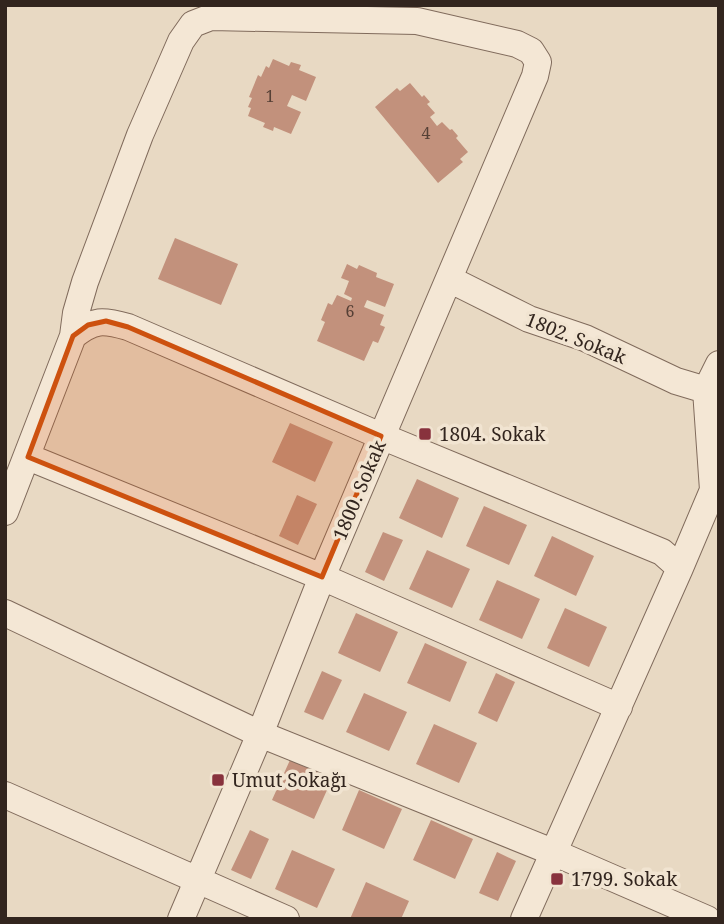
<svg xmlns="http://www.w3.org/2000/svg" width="724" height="924" font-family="'Noto Serif',serif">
<rect width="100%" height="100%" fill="#e8d9c3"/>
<path fill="#c2917c" d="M 273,59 L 289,66 L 291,62 L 301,65 L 299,70 L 316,77 L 306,101 L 292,95 L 287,106 L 301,112 L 291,134 L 274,127 L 273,131 L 263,127 L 265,123 L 248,116 L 251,108 L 248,107 L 252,98 L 249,97 L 258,75 L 261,77 L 266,66 L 269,68 Z
M 410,83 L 422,97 L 424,95 L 430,102 L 427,104 L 435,113 L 430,117 L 437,126 L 442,122 L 450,130 L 452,129 L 458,136 L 456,138 L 468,152 L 460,159 L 463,162 L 438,183 L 375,107 L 397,88 L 400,91 Z
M 175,238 L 238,264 L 221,305 L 158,279 Z
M 347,264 L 357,269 L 359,265 L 377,273 L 376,277 L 394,284 L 385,307 L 367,300 L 364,307 L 384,315 L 380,325 L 385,327 L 378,343 L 373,341 L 364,361 L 317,341 L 325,322 L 321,320 L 328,303 L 332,305 L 337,295 L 351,301 L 352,298 L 344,294 L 349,281 L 341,278 Z
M 290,423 L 333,442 L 315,482 L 272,462 Z
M 417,479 L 459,498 L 442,538 L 399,518 Z
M 297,495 L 317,504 L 298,545 L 279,536 Z
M 484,506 L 527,525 L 509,565 L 466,546 Z
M 383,532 L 403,540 L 384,581 L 365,572 Z
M 552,536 L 594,556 L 576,596 L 534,576 Z
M 427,550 L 470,569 L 452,608 L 409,589 Z
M 497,580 L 540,599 L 522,639 L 479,620 Z
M 565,608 L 607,627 L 589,667 L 547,648 Z
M 356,613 L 398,632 L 380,672 L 338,653 Z
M 425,643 L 467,662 L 450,702 L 407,683 Z
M 322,671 L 342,680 L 323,720 L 304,712 Z
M 496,673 L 515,682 L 497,722 L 478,713 Z
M 364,693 L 407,712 L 389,751 L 346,732 Z
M 434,724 L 477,743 L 459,783 L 416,764 Z
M 290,760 L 332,779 L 314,819 L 272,800 Z
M 359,790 L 402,809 L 384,849 L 342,830 Z
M 431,820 L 473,839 L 455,879 L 413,860 Z
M 250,830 L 269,839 L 251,879 L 231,870 Z
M 292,850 L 335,869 L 317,908 L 275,889 Z
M 497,852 L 516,861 L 498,901 L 479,893 Z
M 366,882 L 409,901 L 401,919 L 350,919 Z"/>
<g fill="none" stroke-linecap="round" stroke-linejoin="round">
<g stroke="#806b5c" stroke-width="28">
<path id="minor" d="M 449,279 L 529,319 L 585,338 L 676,381 L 706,390
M 73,336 L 76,313 L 85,282 L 140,135 L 181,41 L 193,24 L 211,17 L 417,21 L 517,44 L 531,51 L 538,62 L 535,76 L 322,577 L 260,734 L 181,919
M 28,457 L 322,577 L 619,707
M 5,512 L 73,336 C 94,319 103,320 128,327 L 381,436 L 662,552 L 680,568 L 524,919
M 680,568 L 713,490 L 706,390 L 719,364
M 5,613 L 260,734 L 555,853 L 707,919
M 5,795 L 286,919"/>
</g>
<use href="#minor" stroke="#f4e7d5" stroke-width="26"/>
</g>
<path fill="#cd510f" fill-opacity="0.2" stroke="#cd510f" stroke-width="5" stroke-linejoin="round" d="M 106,321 L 128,327 L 381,436 L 322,577 L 28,457 L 73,336 L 88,325 Z"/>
<g fill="#88323d" stroke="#f1e4d1" stroke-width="2.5">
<rect x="418" y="427" width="14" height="14" rx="3.5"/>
<rect x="211" y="773" width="14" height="14" rx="3.5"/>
<rect x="550" y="872" width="14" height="14" rx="3.5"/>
</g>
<g text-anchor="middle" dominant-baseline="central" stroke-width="7" stroke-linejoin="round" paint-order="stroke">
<g font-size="16" fill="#564036">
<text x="270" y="96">1</text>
<text x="426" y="133">4</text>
<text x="350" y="311">6</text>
</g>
<g font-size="19" fill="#32251e" stroke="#f1e4d1">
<text transform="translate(576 338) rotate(22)">1802. Sokak</text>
<text transform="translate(359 490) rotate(-67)">1800. Sokak</text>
</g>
<g font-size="19" fill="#32251e" stroke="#f1e4d1" text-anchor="start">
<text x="439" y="434">1804. Sokak</text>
<text x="232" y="780">Umut Sokağı</text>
<text x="571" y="879">1799. Sokak</text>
</g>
</g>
<rect width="724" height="924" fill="none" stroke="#32251e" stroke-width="14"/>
</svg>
